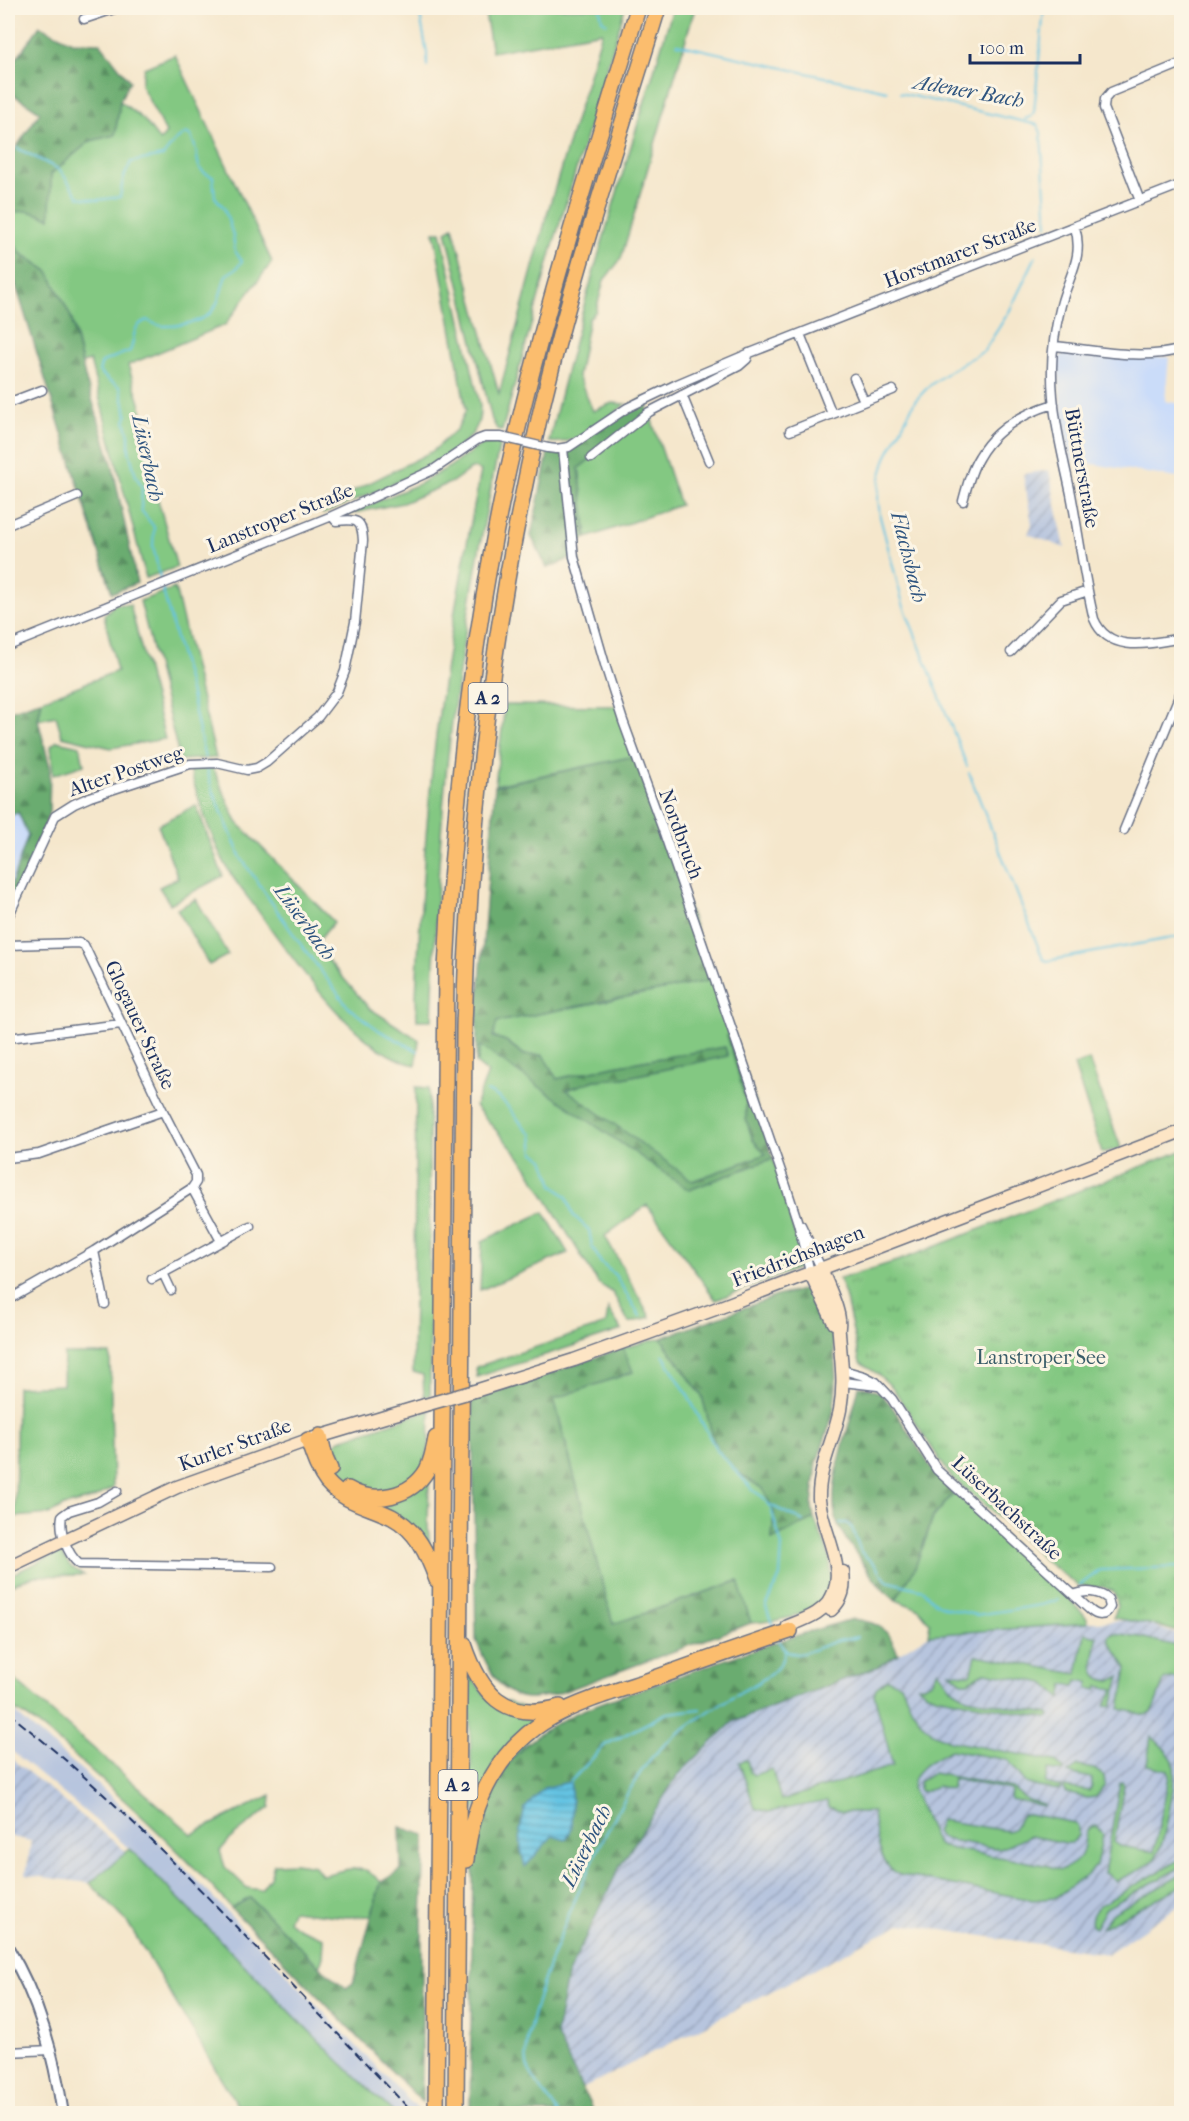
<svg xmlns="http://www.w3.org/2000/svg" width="1189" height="2121" font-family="'IM FELL French Canon',serif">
<defs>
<pattern id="industrial-furrows" width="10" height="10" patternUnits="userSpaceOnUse" patternTransform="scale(1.5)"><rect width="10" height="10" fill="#b7c5de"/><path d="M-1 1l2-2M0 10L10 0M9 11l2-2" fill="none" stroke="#94a0b7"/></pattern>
<pattern id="forest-firs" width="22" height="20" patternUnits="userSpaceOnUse" patternTransform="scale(1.5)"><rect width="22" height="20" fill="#6aac70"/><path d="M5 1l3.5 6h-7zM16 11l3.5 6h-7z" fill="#568c5f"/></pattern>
<pattern id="park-tufts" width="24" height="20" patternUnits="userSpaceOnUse" patternTransform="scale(1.5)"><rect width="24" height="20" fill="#83c882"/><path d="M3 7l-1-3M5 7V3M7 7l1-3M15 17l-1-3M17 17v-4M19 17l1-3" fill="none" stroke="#6aa36e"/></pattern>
<pattern id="water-rules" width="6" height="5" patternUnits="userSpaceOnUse" patternTransform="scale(1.5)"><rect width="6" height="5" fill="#65c4e3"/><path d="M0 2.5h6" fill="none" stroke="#52a0bb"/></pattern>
</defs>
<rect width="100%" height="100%" fill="#fcf5e5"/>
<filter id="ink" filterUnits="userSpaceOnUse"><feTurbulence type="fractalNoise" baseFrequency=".0167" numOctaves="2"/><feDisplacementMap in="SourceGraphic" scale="12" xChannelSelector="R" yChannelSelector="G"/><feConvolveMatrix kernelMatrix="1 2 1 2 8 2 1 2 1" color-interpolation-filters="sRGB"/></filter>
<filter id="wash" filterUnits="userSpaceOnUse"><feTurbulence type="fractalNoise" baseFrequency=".008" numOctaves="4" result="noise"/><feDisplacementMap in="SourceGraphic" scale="24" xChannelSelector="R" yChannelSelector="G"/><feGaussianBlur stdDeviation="1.35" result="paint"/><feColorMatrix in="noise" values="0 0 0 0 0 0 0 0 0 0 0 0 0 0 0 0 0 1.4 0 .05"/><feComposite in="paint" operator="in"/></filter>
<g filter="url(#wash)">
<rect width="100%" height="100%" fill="#f5e7cc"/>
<path fill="#cadcf9" d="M 1069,352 L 1135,358 L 1169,357 L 1165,401 L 1181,404 L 1181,470 L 1178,469 L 1177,478 L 1070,460 L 1062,415 L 1058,364 L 1060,356 Z
M 18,812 L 28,835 L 8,894 L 8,817 Z"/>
<path fill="url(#industrial-furrows)" d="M 1049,470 L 1054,495 L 1065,548 L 1028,534 L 1032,524 L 1023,474 Z
M 1137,1620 L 1181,1636 L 1181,1904 L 1107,1954 L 901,1924 L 582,2089 L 556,2034 L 567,1976 L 620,1866 L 677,1776 L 733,1722 L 879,1666 L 928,1635 L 1073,1623 Z
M 8,1756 L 127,1852 L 90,1883 L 26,1875 L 31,1841 L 8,1836 Z"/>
<path fill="#b7c5de" d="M 8,1707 L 86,1774 L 147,1829 L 421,2113 L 394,2113 L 333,2055 L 130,1849 L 8,1748 Z"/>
<path fill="#83c882" stroke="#4f7c70" stroke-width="1.5" d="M 484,8 L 625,8 L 552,249 L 502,431 L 497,429 L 492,420 L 446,231 L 453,227 L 499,394 L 548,211 L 602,32 L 492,52 Z
M 673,8 L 695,8 L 621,259 L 604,280 L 596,311 L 589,318 L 578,376 L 593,411 L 612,403 L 626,404 C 604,420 579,446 549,442 C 583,295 630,152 673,8 Z
M 175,55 L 272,262 L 225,325 L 128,365 L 140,403 L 149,448 L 149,468 L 177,567 L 146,578 L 90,361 L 82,363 L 71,317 L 48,271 L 19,252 L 8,232 L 8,219 L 11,212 L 28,211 L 50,218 L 51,174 L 90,141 L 115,135 L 120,101 L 144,120 L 160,141 L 166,133 L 141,85 L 144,68 Z
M 434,232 L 441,232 L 480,405 C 480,413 480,421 476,428 C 461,460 357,499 323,514 L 320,508 L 433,451 L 457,429 L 466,410 Z
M 649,412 L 680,505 L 587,538 L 579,468 Z
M 493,442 L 500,442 C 483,525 468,609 456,693 C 440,801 436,911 432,1020 L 417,1020 L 416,997 C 420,913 425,828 435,744 C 446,652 463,561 481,471 L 475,468 L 469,470 L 452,482 L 403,503 L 344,515 L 419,484 L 449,467 L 481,445 Z
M 175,588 L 216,758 L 180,760 L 140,601 Z
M 115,604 L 130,605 L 165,739 L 111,748 L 62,736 L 56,716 L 38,720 L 42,700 L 117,671 L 104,615 Z
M 505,705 L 618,706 L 635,756 L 495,785 Z
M 57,741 L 80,746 L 84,765 L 53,775 L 51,746 Z
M 213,768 L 237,822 L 334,922 L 315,945 L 369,1008 L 419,1040 L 416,1065 C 359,1055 294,961 261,915 C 251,901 238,886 229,871 C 211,839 199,803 190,769 Z
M 196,805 L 223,876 L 170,904 L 159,887 L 178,878 L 158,825 Z
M 196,899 L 228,955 L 209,965 L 177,909 Z
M 714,980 L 733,1033 L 738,1072 L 746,1102 L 746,1119 L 753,1140 L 767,1154 L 692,1181 L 566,1090 L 595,1080 L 623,1078 L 727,1056 L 725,1047 L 614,1066 L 557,1079 L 506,1041 L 493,1037 L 496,1022 Z
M 480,1045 L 689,1190 L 773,1158 L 804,1266 L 716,1300 L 647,1205 L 605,1236 L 650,1317 L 629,1323 L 613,1293 L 598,1283 L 523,1161 L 475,1106 L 488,1073 L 476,1063 Z
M 1089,1060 L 1121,1148 L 1102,1153 L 1074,1065 Z
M 416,1087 L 429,1088 L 430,1395 L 424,1397 L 423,1375 L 413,1372 Z
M 544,1212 L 568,1253 L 480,1290 L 482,1241 Z
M 608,1309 L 622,1330 L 477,1377 L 476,1367 L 606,1324 Z
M 661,1338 L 702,1396 L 716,1449 L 737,1472 L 763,1489 L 774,1511 L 772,1540 L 814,1518 C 820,1533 831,1554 831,1571 C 831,1616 785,1620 751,1623 L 737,1581 L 613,1625 L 554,1398 L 633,1372 L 623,1348 Z
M 64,1354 L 110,1354 L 113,1488 L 92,1499 L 64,1506 L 50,1514 L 15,1517 L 17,1387 L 63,1385 Z
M 430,1410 L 429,1447 L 422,1469 L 403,1486 L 374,1493 L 352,1486 L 333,1467 L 328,1454 L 332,1446 L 340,1440 Z
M 424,1480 L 429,1480 L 428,1526 L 430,1551 L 333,1484 L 335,1484 L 361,1499 Z
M 954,1493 C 1001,1532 1046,1572 1087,1618 L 1088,1623 L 928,1635 L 930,1623 L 919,1609 L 896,1600 L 924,1544 L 933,1518 Z
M 60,1552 L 71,1567 L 84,1575 L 34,1576 L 8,1586 L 8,1576 Z
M 1085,1633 L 1097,1636 C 1097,1649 1086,1673 1102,1679 C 1109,1682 1115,1680 1120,1676 L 1112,1706 L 1105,1705 L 1114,1689 L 1098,1686 L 1097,1690 L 1088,1688 L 1089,1682 L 1077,1680 L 1075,1686 L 1064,1684 L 1061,1698 L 1044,1683 L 986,1672 L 968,1682 L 962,1682 L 950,1672 L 971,1675 L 976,1655 L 1077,1674 Z
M 1114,1633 L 1140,1637 L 1181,1647 L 1179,1678 L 1170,1678 L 1164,1680 L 1152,1713 L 1145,1715 L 1120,1709 L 1127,1668 L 1109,1641 L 1109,1636 Z
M 938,1670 L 951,1688 L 967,1698 L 1048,1714 L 1050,1716 L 1047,1718 L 935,1696 L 925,1692 L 918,1686 L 923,1686 L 932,1682 Z
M 8,1674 L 192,1834 L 271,1795 L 270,1807 L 231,1838 L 220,1851 L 225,1867 L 247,1888 L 261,1890 L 270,1877 L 274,1864 L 295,1863 L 315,1866 L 322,1875 C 347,1870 361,1861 381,1882 L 371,1916 L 347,1917 L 292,1911 L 288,1921 L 300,1929 L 324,1938 L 323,1957 L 319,1966 L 250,1898 L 231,1908 C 187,1857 138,1812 87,1767 C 63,1746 37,1719 8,1707 Z
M 469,1674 L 484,1694 L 546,1715 L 469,1817 L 469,1768 L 471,1767 Z
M 887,1679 L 901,1684 L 911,1707 L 921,1722 L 933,1733 L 950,1741 L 1055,1761 L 1064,1770 L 1063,1772 L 1048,1770 L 1045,1783 L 1061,1787 L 1060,1790 L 1037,1787 L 1026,1783 L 1008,1760 L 950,1750 C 935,1759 912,1768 912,1788 L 937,1844 L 942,1847 L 1045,1865 L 1061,1870 C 1068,1867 1077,1863 1081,1855 C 1087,1845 1081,1827 1096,1826 L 1103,1834 L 1096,1866 L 1086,1876 L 1054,1898 L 1033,1900 L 900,1875 C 879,1868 875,1831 873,1812 L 842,1812 L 829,1807 L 827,1801 L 768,1812 L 755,1808 L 739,1762 L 747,1760 L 750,1772 L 754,1775 L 772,1769 L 781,1800 L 893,1766 L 874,1694 L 876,1688 Z
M 1151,1736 C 1159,1743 1169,1752 1173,1761 C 1178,1774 1164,1846 1156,1857 C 1146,1869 1129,1874 1116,1881 L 1109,1875 L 1104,1873 L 1120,1783 L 1122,1782 L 1124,1785 L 1114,1842 L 1120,1846 L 1154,1852 L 1169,1777 L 1168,1770 L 1147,1765 Z
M 1078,1766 L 1094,1769 L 1104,1776 L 1105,1785 L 1096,1797 L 1087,1798 L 1066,1793 L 1066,1791 L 1064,1790 L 1064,1787 L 1089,1791 L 1092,1786 L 1092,1778 L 1068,1773 Z
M 933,1773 L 1012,1788 L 1027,1800 L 1044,1804 L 1044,1806 L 1010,1799 L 1011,1790 L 953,1779 L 951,1789 L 937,1786 L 923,1792 L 919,1790 L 919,1782 Z
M 1028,1814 L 1075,1823 L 1078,1826 L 1078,1836 L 1071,1843 L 1066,1843 L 1030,1836 L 1000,1849 L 944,1839 L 938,1835 L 936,1831 L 941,1820 L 1008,1831 L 1013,1829 L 1022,1815 Z
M 130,1849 L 333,2055 L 394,2113 L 289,2114 L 267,2106 L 237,2105 L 128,1923 L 90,1883 Z
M 1181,1859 L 1181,1867 L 1106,1908 L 1095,1928 L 1093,1927 C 1088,1919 1094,1911 1100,1905 Z
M 1181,1875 L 1181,1886 L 1101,1928 L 1111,1914 Z"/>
<path fill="url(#forest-firs)" stroke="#426e67" stroke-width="1.5" d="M 40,26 L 72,42 L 100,43 L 130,81 L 120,101 L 115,135 L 90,141 L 51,174 L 50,218 L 28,211 L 11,212 L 8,219 L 8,160 L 40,112 L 8,91 L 8,70 Z
M 9,231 L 19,252 L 48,271 L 71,317 L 85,377 L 112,463 L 137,583 L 112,593 L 12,273 L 8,272 Z
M 644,398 L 649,412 L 579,468 L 587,538 L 573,543 L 574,557 L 547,568 L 531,536 L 549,448 L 562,449 Z
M 42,700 L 38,720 L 50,767 L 49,812 L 40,842 L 8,911 L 8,894 L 28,835 L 18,812 L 8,817 L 8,712 Z
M 635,756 L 714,980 L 497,1022 L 493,1037 L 506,1041 L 523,1055 L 543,1055 L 557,1079 L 614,1066 L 725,1047 L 728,1056 L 623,1078 L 595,1080 L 567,1090 L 693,1181 L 766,1154 L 753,1140 L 746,1119 L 746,1102 L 738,1072 L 727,1035 L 733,1033 L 773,1158 L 689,1190 L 480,1046 L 478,1061 L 476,1061 L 477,1022 L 495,786 Z
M 805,1289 L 819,1299 L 834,1340 L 836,1385 L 833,1415 L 817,1462 L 812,1506 L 814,1518 L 772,1540 L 774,1512 L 763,1489 L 737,1472 L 716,1449 L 702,1396 L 661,1338 L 777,1296 Z
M 623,1348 L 633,1372 L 554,1399 L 613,1624 L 738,1581 L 751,1623 L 554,1695 C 546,1696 538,1698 530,1698 C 499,1698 486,1664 476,1640 L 472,1400 Z
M 859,1386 L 869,1388 L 880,1393 L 891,1405 L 935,1474 L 954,1493 L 933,1517 L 915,1568 L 896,1600 C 880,1590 871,1575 860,1559 C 850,1545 838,1530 835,1514 C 828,1480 852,1421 859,1386 Z
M 853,1619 C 879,1622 889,1629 898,1654 L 879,1666 L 733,1722 L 677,1776 L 620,1866 L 567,1976 L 556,2034 L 594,2113 L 470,2114 L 473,1860 C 480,1815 492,1775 527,1744 C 564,1711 614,1699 659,1683 C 723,1660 787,1637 853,1619 Z
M 400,1827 L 425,1835 L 422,1922 L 422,2102 L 231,1908 L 250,1898 L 319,1966 L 346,1988 L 353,1983 L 381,1882 L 401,1870 Z"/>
<path fill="url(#park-tufts)" stroke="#4f7c70" stroke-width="1.5" d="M 1181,1151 L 1181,1633 L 1155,1625 L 1113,1618 C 1118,1608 1119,1602 1113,1591 L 1103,1587 L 1079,1586 L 1045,1561 L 1003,1520 L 951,1477 L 893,1388 L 878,1374 L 860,1363 L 845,1295 L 839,1279 L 903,1259 Z"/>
<path fill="url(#water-rules)" stroke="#407aa0" stroke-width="1.5" d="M 570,1782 C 571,1785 573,1821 572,1826 C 572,1831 568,1835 566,1839 L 553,1835 L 525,1867 L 521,1849 L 520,1830 L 525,1808 L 544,1788 Z"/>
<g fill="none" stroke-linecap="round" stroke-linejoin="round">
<path stroke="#65c4e3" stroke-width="2" d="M 419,8 L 419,11
M 600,8 L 602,20 L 607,23
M 420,15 L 427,53 L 427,66
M 677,44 L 887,91
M 900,93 L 1038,125 L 1041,133 L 1047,226
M 1025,119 L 1030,117 L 1034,112 L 1044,8
M 17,148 L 60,170 L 79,197 L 97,200 L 120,197 L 123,179 L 131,162 L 163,156 L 174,142 L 186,133 L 191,136 C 193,141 195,146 196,150 C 199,166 196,170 213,177 L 215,197 L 224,208 L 233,235 L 235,251 L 242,261 L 237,268 L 226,275 C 216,309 216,319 179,325 C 166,327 158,327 147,320 C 130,327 136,338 130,351 L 102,362 L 99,371 L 108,380 L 120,387 L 127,416 L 125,421 L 129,435 L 129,451 L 136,476 L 142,487 L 141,510 L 154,527 L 153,546 L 161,582
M 162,587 L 191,694 L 205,759
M 206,765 L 212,789 L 241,858 L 296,938 L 349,1008 L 380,1031 L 418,1051
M 967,766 L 903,604 L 880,517 L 878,499 L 880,478 L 886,458 L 915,401 L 929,386 L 951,370 L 984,351 L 1010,310 L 1036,256
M 969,773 L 1043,959 L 1047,961 L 1182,936
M 487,1091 C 510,1101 514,1120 532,1134 L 534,1153 L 544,1159 L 553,1185 L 567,1197 L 573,1215 L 589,1230 L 592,1246 L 601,1263 L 615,1275 L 640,1316
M 663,1355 L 686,1392 L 716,1449 L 754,1491 L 763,1497 L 771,1509 L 782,1546 L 780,1576 L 766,1607 L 774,1629
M 770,1505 L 803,1521
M 840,1523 L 847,1523 L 852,1528 L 861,1552 L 875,1565 L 887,1581 L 923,1590 L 931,1599 L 945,1608 L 976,1615 L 1041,1605 L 1058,1600
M 1080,1585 L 1100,1570 L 1182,1567
M 779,1640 C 790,1666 815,1648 833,1642 C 841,1640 849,1639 857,1637
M 570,1782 L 605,1745 L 667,1713 L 700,1709
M 559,2114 C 553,2104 528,2074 527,2064 C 518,2012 616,1795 654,1755 C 677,1731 705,1713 734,1696 C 746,1688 762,1682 773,1672 C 781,1664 783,1659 785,1649"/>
</g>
</g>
<g filter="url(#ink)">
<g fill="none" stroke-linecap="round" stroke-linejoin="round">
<g stroke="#676f84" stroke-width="11">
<path id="minor" d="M 8,8 L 9,8
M 84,19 L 117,8
M 1140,201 L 1104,108 L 1105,99 L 1111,92 L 1182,63
M 1075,227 C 1084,259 1069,274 1061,305 C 1056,325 1052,347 1052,368 C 1051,411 1062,452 1071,494 C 1079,536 1084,578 1094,619 C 1109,655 1151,643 1182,638
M 8,285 L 10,284
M 800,334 L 832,414
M 1054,346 C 1096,350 1141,361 1182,349
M 854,378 L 864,401
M 682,395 L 709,461
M 8,403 L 42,390
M 790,431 L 893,390
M 548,448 L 556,449 L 569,447 L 627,408 L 677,384 L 750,353 L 1182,184
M 563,449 L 574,557 L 606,668 L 623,721 L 662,827 L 786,1186 L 798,1223 L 810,1272
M 591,458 L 649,412 L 739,366 L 747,359 L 749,353
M 963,501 C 967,486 971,470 979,457 C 995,429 1024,413 1054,404
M 8,525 L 77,496
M 8,646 L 332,516 L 433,470 L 477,440 L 485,437 L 501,437
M 1011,652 L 1061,600 L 1088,591
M 1124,830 L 1182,689
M 8,917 L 55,816 L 74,804 L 90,797 L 190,764 L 217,763 L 247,770 L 257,768 L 267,762 L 318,717 L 337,692 L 345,671 L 355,622 L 363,541 C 362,519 357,519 336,521 L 332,516
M 8,945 L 79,943 L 84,945 L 163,1111 L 196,1175 L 196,1182 L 192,1188 L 94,1251 L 8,1300
M 8,1038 L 121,1024
M 8,1158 L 39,1154 L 163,1111
M 192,1188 L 221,1241
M 801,1225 L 821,1268
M 94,1251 L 105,1304
M 163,1273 L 171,1290
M 152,1279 L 250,1226
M 843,1370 L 864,1376 L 876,1382 L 892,1399 L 937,1470 L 1090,1610 C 1097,1616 1105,1618 1110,1607 L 1108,1599 C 1099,1591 1084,1590 1074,1595
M 843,1382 L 878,1386
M 117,1491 L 98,1502 L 69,1511 L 62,1516 C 59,1531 67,1554 79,1564 L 272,1567
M 8,2052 L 51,2050"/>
</g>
<g stroke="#676f84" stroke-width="14">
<path id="tertiary" d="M 8,1948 C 39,1999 54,2055 63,2114"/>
</g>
<g stroke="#676f84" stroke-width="15">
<path id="secondary" d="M 810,1272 L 834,1323
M 478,1390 L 574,1360 L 718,1308 L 1182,1131
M 8,1567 L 177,1487 L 308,1440 L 425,1405
M 831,1610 C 843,1599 845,1588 843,1572
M 788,1626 C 806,1619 827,1612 834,1592 C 845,1564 821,1528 819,1499 C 818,1468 834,1440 840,1410 C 845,1381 841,1362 839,1333 C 838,1329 840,1324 839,1320 C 838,1304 826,1283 821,1268"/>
</g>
<g stroke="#676f84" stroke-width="18">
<path id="motorway" d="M 320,1436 L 325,1458 L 330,1469
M 308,1440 C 313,1454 317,1469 327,1482 C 344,1502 370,1506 392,1517 C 417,1530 428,1555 437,1580
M 348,1489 C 374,1505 411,1497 427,1470 C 432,1460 434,1449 436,1438
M 464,1644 C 480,1692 504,1723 560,1707
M 466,1860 C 472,1801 499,1747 552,1717 C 581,1701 616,1691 647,1681 C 694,1664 742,1647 790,1631
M 436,2114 L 446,970 C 453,809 471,648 504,489 C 539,326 590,167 638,8
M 456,2114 L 464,1028 C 469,820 493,618 540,415 C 572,278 617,143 658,8"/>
</g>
<use href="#minor" stroke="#fff" stroke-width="8"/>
<use href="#tertiary" stroke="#fff" stroke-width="10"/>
<use href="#secondary" stroke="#fde5c5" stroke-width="12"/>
<use href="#motorway" stroke="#fbbd6e" stroke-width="15"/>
<path stroke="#1b2f5e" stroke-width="2" stroke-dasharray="9 4.5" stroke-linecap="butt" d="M 8,1713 C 95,1780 171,1859 247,1938 C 303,1997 358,2055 414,2114"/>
<g stroke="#676f84" stroke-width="11" stroke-linecap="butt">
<path id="minor-bridge" d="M 501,437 L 548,448"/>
</g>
<g stroke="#676f84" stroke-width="15" stroke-linecap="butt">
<path id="secondary-bridge" d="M 425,1405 L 478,1390"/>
</g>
<use href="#minor-bridge" stroke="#fff" stroke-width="8"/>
<use href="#secondary-bridge" stroke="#fde5c5" stroke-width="12"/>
</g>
</g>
<g text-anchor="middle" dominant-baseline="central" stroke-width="6" stroke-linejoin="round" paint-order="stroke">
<g fill="#fcf5e5" stroke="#5e6a86" stroke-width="1.5">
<rect x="468.5" y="683" width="39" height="30" rx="4.5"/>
<rect x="438.5" y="1770" width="39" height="30" rx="4.5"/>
</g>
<g font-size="18" font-weight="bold" fill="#1b2f5e">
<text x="488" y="698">A 2</text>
<text x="458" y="1785">A 2</text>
</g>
<g font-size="20" fill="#1b2f5e" stroke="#fcf5e5">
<text transform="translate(960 253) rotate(-21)">Horstmarer Straße</text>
<text transform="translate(1082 468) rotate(80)">Büttnerstraße</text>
<text transform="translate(280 518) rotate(-22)">Lanstroper Straße</text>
<text transform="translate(126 771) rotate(-19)">Alter Postweg</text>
<text transform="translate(681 834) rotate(70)">Nordbruch</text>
<text transform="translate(140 1025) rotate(65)">Glogauer Straße</text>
<text transform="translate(798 1256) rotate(-21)">Friedrichshagen</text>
<text transform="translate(235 1445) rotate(-20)">Kurler Straße</text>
<text transform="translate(1007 1508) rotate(43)">Lüserbachstraße</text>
</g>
<g font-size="20" fill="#3a5d69" stroke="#fcf5e5">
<text x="1041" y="1357">Lanstroper See</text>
</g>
<g font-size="21" font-style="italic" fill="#2e547f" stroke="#fcf5e5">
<text transform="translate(969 91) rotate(10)">Adener Bach</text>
<text transform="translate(148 458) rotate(78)">Lüserbach</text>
<text transform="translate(909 557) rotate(76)">Flachsbach</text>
<text transform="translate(305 922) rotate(54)">Lüserbach</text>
<text transform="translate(586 1846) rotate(-64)">Lüserbach</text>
</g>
</g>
<rect width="1189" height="2121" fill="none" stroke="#fcf5e5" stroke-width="30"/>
<path d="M970 54v9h110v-9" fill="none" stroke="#1b2f5e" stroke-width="3"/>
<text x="979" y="54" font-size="18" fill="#1b2f5e" stroke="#fcf5e5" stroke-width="4.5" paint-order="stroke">100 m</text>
</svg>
